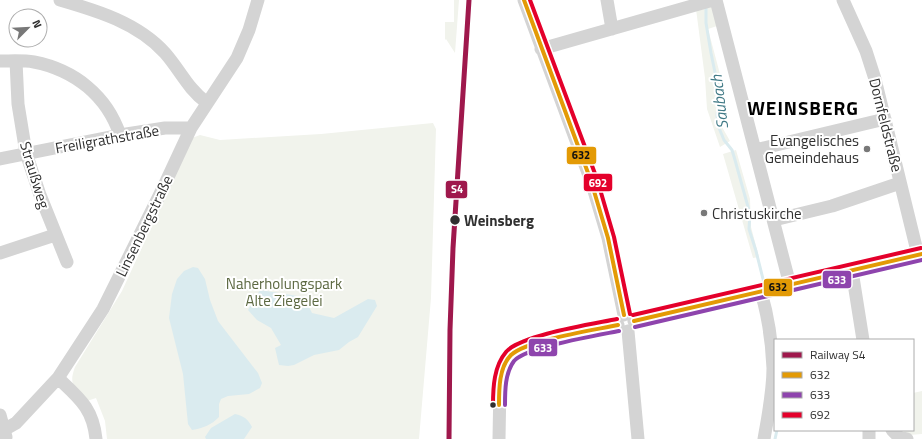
<svg xmlns="http://www.w3.org/2000/svg" width="922" height="439" font-family="'Titillium Web',sans-serif">
<rect width="100%" height="100%" fill="#fff"/>
<path fill="#f1f3ec" d="M 454,0 L 459,0 L 455,53 L 446,39 L 445,40 L 445,22 L 454,22 Z
M 712,5 L 717,26 L 708,29 L 721,78 L 720,108 L 722,127 L 730,141 L 720,147 L 707,109 L 705,78 L 696,9 Z
M 433,123 L 436,129 L 431,298 L 419,439 L 107,439 L 105,421 L 96,398 L 87,401 C 75,389 68,385 75,367 L 122,291 L 192,138 L 200,135 L 220,140 L 321,134 Z
M 736,150 L 750,199 L 751,227 L 759,257 L 753,258 L 723,154 Z
M 922,391 L 922,434 L 909,435 L 900,430 L 913,430 L 913,393 Z"/>
<path fill="#daebef" d="M 193,267 L 198,268 L 205,279 L 210,300 L 218,321 L 258,373 L 262,383 L 260,388 L 249,394 L 228,396 L 221,399 L 219,404 L 219,417 C 211,425 204,428 192,430 L 188,424 L 183,374 L 169,318 L 172,294 L 177,279 L 184,271 Z
M 260,290 L 304,297 L 312,313 L 334,318 L 368,299 L 375,300 L 377,306 L 358,337 L 349,342 L 339,350 L 314,355 L 294,365 L 288,366 L 279,365 L 275,348 L 281,345 L 271,328 L 257,320 L 248,310 Z
M 235,414 C 244,416 248,419 252,427 L 244,439 L 206,439 L 205,437 L 211,428 Z"/>
<g fill="none" stroke-linecap="round" stroke-linejoin="round">
<path stroke="#daebef" stroke-width="3" d="M 706,5 L 706,23 L 711,53 L 719,92 L 717,116 L 719,128 L 724,140 L 732,150 L 735,160 L 750,214 L 749,229 L 756,251 L 765,287
M 775,439 L 777,430"/>
<path stroke="#d4d4d4" stroke-width="13" d="M 60,0 C 98,11 138,23 165,53 C 180,70 188,89 206,102
M 524,0 L 591,181 L 608,238 L 624,315
M 607,0 L 612,29
M 716,0 L 790,285
M 843,0 L 866,51 L 875,79 L 918,255
M 541,49 L 713,0
M 0,61 C 11,61 23,60 34,62 C 75,70 107,96 120,135
M 16,61 L 18,104 L 26,153 L 40,195 L 67,262
M 755,150 L 885,119
M 0,159 L 120,135 L 165,128 L 191,128
M 774,220 L 832,206 L 900,183
M 0,253 L 55,235
M 852,271 L 863,340
M 761,292 C 768,316 772,343 773,368 C 773,392 768,416 764,439
M 634,321 L 922,254
M 628,331 L 638,439
M 58,378 C 79,398 93,408 96,439
M 0,415 L 6,437
M 869,430 L 869,439
M 892,430 L 899,437 L 907,439
M 0,432 L 16,423 L 58,378 L 103,309 L 163,188 L 191,128 L 237,58 L 249,30 L 258,0
M 499,439 L 500,382 L 506,364 L 512,354 L 535,343 L 618,325"/>
<g stroke="#fff" stroke-width="7">
<path id="bus-1" d="M 524,0 L 591,181 L 608,238 L 624,315
M 634,321 L 922,254
M 499,405 C 499,389 499,367 511,355 C 527,340 595,330 618,325"/>
</g>
<g stroke="#fff" stroke-width="7">
<path id="bus-2" d="M 635,327 L 922,260
M 505,405 C 505,391 505,373 514,361 C 526,347 599,335 619,331"/>
</g>
<g stroke="#fff" stroke-width="7">
<path id="bus-3" d="M 530,0 L 597,179 L 614,237 L 630,314
M 633,315 L 921,248
M 493,405 C 493,387 494,366 506,352 C 520,335 593,324 617,319"/>
</g>
<use href="#bus-1" stroke="#e39a05" stroke-width="4"/>
<use href="#bus-2" stroke="#8e44ad" stroke-width="4"/>
<use href="#bus-3" stroke="#e4002b" stroke-width="4"/>
<g stroke="#fff" stroke-width="8">
<path id="rail-1" d="M 449,439 L 450,330 L 453,248 L 469,0"/>
</g>
<use href="#rail-1" stroke="#9f184c" stroke-width="5"/>
</g>
<g fill="#787878" stroke="#fff" stroke-width="1.5">
<circle cx="867" cy="149" r="4"/>
<circle cx="704" cy="213" r="4"/>
</g>
<g fill="#303030" stroke="#fff" stroke-width="1.5">
<circle cx="455" cy="220" r="5.5"/>
<circle cx="493" cy="405" r="3.5"/>
</g>
<g text-anchor="middle" dominant-baseline="central" stroke-width="4" stroke-linejoin="round" paint-order="stroke">
<g font-size="15" fill="#303030" stroke="#fff">
<text transform="translate(886 125) rotate(76)">Dornfeldstraße</text>
<text transform="translate(107 139) rotate(-10)">Freiligrathstraße</text>
<text transform="translate(35 175) rotate(73)">Straußweg</text>
<text transform="translate(144 226) rotate(-64)">Linsenbergstraße</text>
</g>
<g font-size="15" fill="#303030" stroke="#fff" text-anchor="end">
<text x="859" y="140">Evangelisches<tspan x="859" dy="17">Gemeindehaus</tspan></text>
<text x="712" y="213" text-anchor="start">Christuskirche</text>
</g>
<g font-size="15" font-weight="bold" fill="#303030" stroke="#fff" text-anchor="start">
<text x="464" y="220">Weinsberg</text>
</g>
<g font-size="15" fill="#5c6841" stroke="#fff">
<text x="284" y="283">Naherholungspark<tspan x="284" dy="17">Alte Ziegelei</tspan></text>
</g>
<g font-size="16" font-style="italic" fill="#417a86" stroke="#fff">
<text transform="translate(719 102) rotate(-97)">Saubach</text>
</g>
<g font-size="19" font-weight="bold" letter-spacing="1" fill="#000" stroke="#fff">
<text x="803" y="107">WEINSBERG</text>
</g>
</g>
<g stroke="#fff" stroke-width="1.5">
<rect x="566" y="146" width="31" height="19" rx="4" fill="#e39a05"/>
<rect x="583" y="173" width="30" height="19" rx="4" fill="#e4002b"/>
<rect x="445" y="180" width="23" height="19" rx="4" fill="#9f184c"/>
<rect x="822" y="270" width="30" height="19" rx="4" fill="#8e44ad"/>
<rect x="763" y="278" width="30" height="19" rx="4" fill="#e39a05"/>
<rect x="528" y="338" width="30" height="19" rx="4" fill="#8e44ad"/>
</g>
<g font-size="11" text-anchor="middle" font-weight="bold" fill="#fff">
<text x="598" y="187">692</text>
<text x="457" y="193">S4</text>
<text x="837" y="284">633</text>
<text x="543" y="352">633</text>
</g>
<g font-size="11" text-anchor="middle" font-weight="bold" fill="#111">
<text x="581" y="159">632</text>
<text x="778" y="291">632</text>
</g>
<rect x="774" y="339" width="140" height="92" fill="#ffffff" stroke="#acacac"/>
<rect x="782" y="352" width="20" height="6" fill="#9f184c" stroke="#acacac"/>
<text x="810" y="359" font-size="12" fill="#303030">Railway S4</text>
<rect x="782" y="372" width="20" height="6" fill="#e39a05" stroke="#acacac"/>
<text x="810" y="379" font-size="12" fill="#303030">632</text>
<rect x="782" y="392" width="20" height="6" fill="#8e44ad" stroke="#acacac"/>
<text x="810" y="399" font-size="12" fill="#303030">633</text>
<rect x="782" y="412" width="20" height="6" fill="#e4002b" stroke="#acacac"/>
<text x="810" y="419" font-size="12" fill="#303030">692</text>
<g transform="translate(28 28) rotate(66)"><circle r="19" fill="#ffffff" stroke="#acacac"/>
<path d="M0-3L7 15L0 10L-7 15Z" fill="#787878"/>
<text y="-6" font-size="11" font-weight="bold" text-anchor="middle" fill="#303030">N</text>
</g>
</svg>
